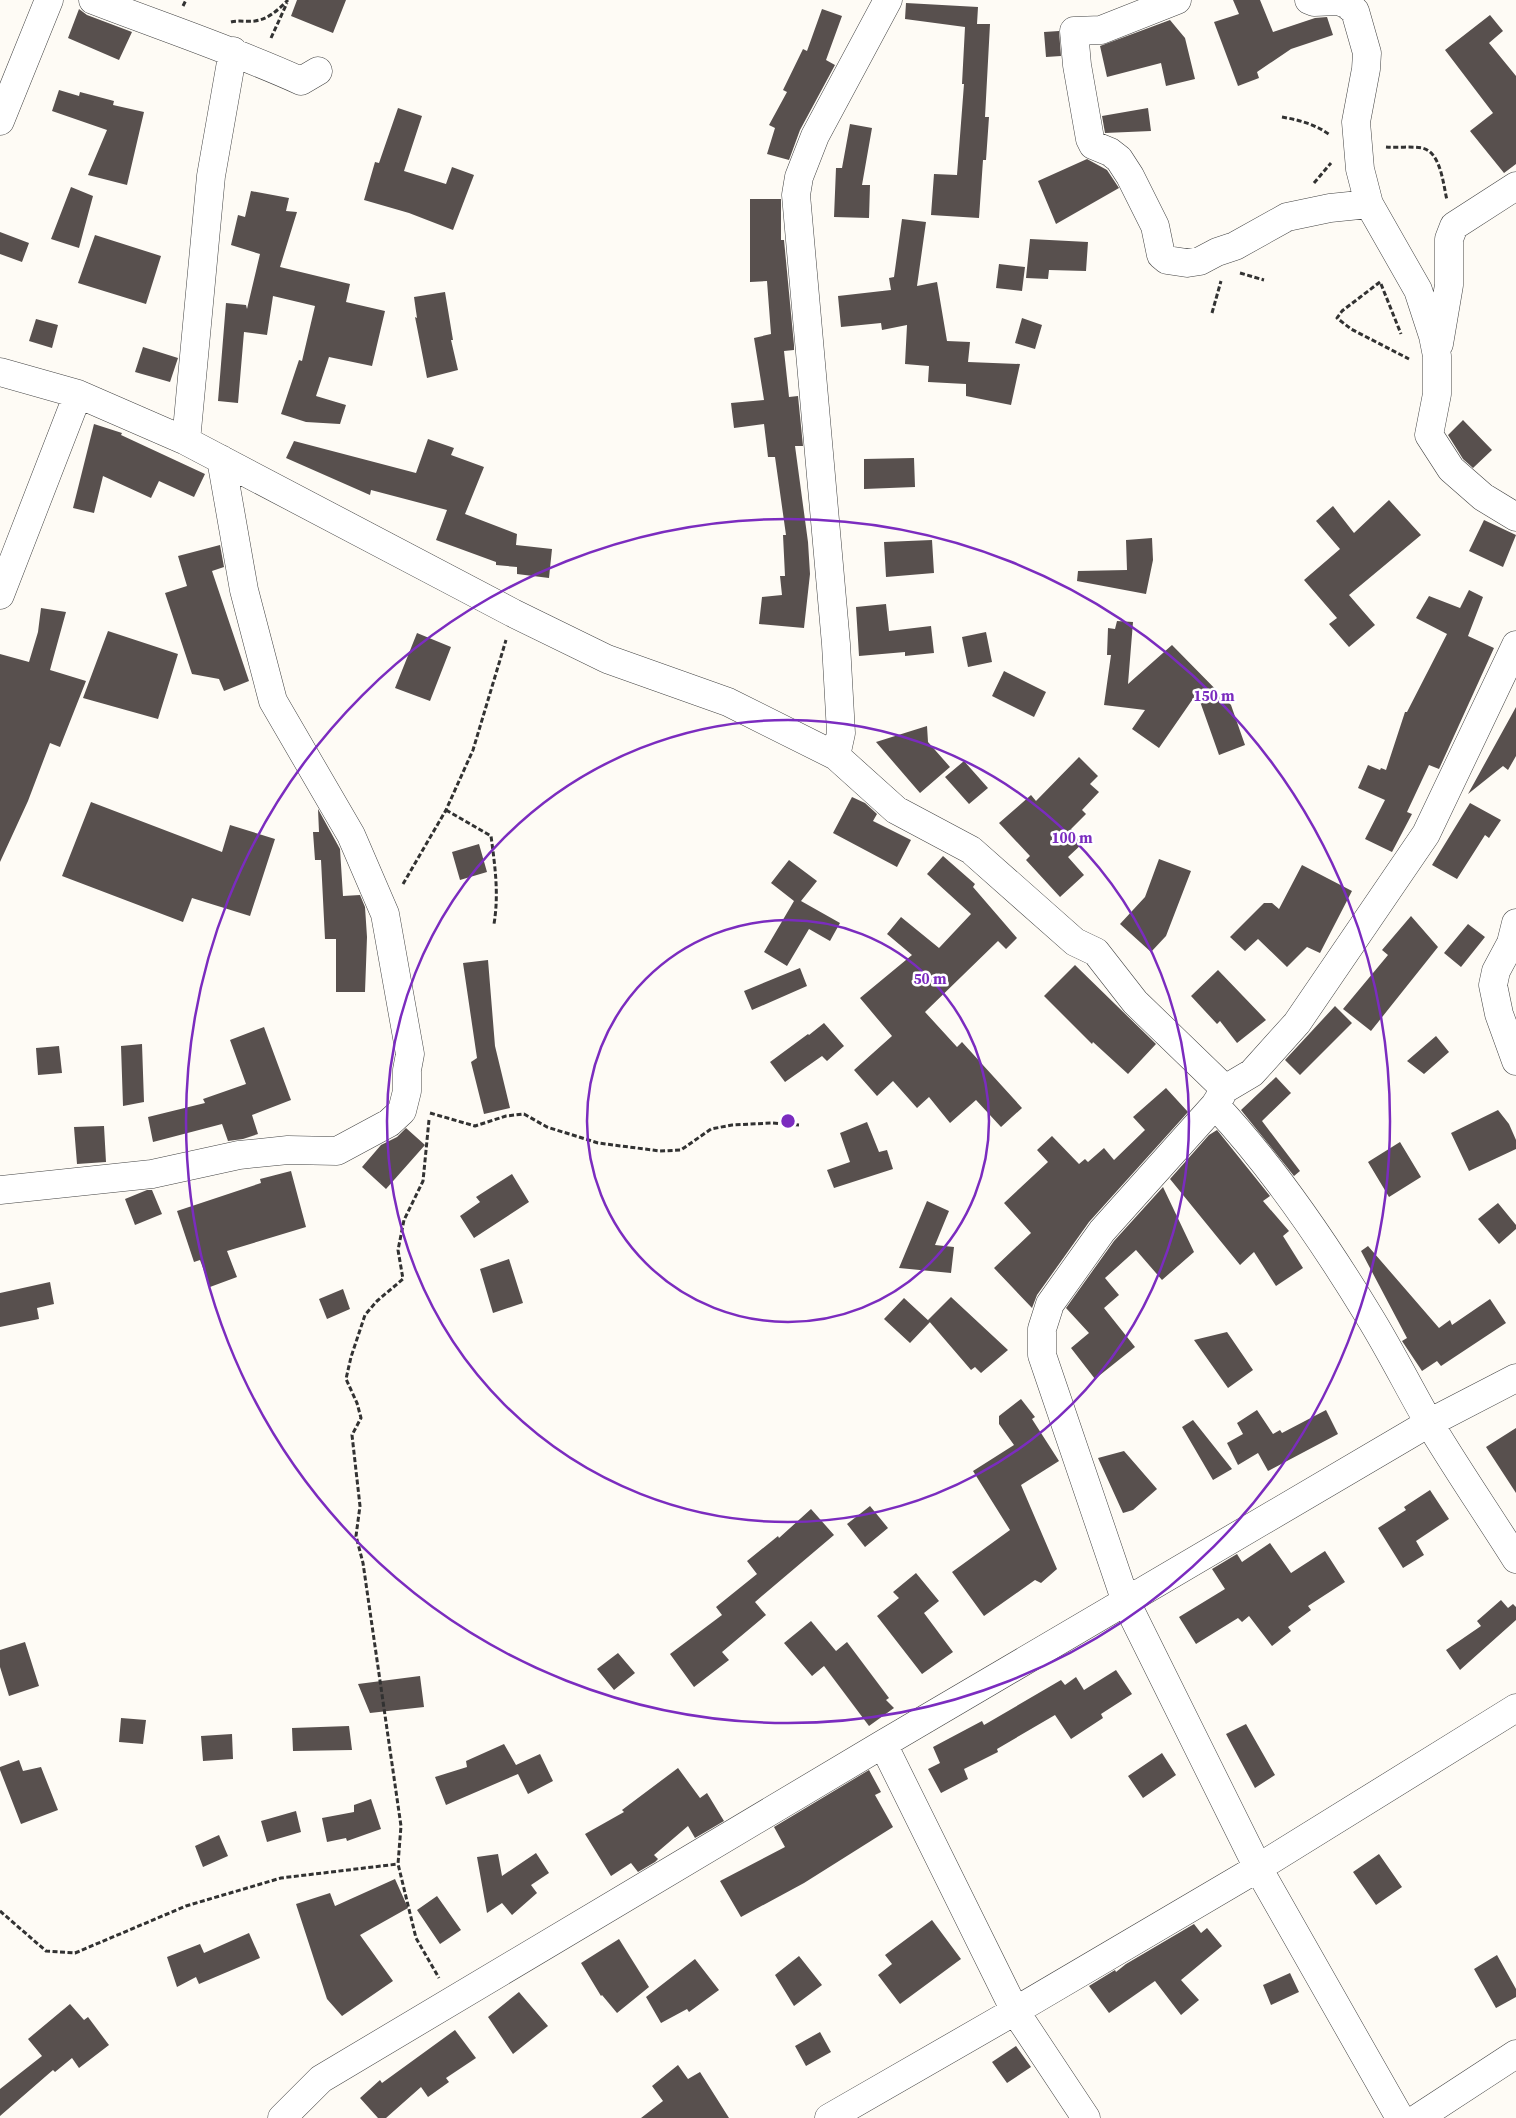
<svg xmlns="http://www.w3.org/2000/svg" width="1516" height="2118" font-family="'Source Serif 4',serif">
<rect width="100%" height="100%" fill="#fefbf5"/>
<path fill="#58504e" d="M 297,0 L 346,0 L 333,33 L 291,16 Z
M 1233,0 L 1260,0 L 1273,32 L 1315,18 L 1327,17 L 1333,35 L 1291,49 L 1257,72 L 1259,78 L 1238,86 L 1214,22 L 1239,14 Z
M 906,3 L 978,7 L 977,24 L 990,24 L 985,117 L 989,117 L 986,160 L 983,160 L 979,218 L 931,215 L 934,174 L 957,175 L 964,84 L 962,84 L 965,27 L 905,19 Z
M 79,9 L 87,15 L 132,32 L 119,60 L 68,38 Z
M 822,9 L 842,16 L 826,60 L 835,65 L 800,130 L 789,160 L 767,154 L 775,128 L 769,125 L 787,92 L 783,90 L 803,49 L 807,51 Z
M 1490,15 L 1503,31 L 1489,43 L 1516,76 L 1516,164 L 1504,173 L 1470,131 L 1493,113 L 1445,50 Z
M 1170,20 L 1185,38 L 1195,79 L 1166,86 L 1161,63 L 1107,77 L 1100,46 Z
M 1059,31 L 1061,56 L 1046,57 L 1044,32 Z
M 59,90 L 79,96 L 80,92 L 114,101 L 113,105 L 144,112 L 127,185 L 88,175 L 107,130 L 52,111 Z
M 398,108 L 422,116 L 404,171 L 446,184 L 452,167 L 474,175 L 453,230 L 409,213 L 364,200 L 375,162 L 379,163 Z
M 1148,108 L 1151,131 L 1105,133 L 1102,116 Z
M 850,124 L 872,128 L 862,185 L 870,185 L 869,218 L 834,217 L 836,168 L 842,168 Z
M 1087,159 L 1107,170 L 1119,188 L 1056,224 L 1038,181 Z
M 71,187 L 93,196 L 79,248 L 51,239 Z
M 251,191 L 289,198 L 286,211 L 297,212 L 280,267 L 350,284 L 346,302 L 385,311 L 372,366 L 329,357 L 316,396 L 346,405 L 340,424 L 306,422 L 281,414 L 299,360 L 302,361 L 315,306 L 273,296 L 267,335 L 244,332 L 238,403 L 218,401 L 226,303 L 246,305 L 247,309 L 260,254 L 231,245 L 238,215 L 245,217 Z
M 750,199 L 781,199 L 781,240 L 784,240 L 794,345 L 794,350 L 784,351 L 789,397 L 798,396 L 803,446 L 795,446 L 808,542 L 810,574 L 804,628 L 759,624 L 762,597 L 782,595 L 780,576 L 785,576 L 783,535 L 786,535 L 775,457 L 768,457 L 764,424 L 734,428 L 731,403 L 764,400 L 754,338 L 771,334 L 767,281 L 750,282 Z
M 902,219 L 926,222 L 917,286 L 937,282 L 947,341 L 970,342 L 968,362 L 1020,364 L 1011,405 L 966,396 L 966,384 L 928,382 L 929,366 L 905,364 L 907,325 L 882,330 L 881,323 L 841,327 L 838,296 L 891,290 L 889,278 L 894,277 Z
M 0,232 L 29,243 L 22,262 L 0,254 Z
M 95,235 L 161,256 L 146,304 L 78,283 Z
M 1030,239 L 1088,242 L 1086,271 L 1049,270 L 1048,279 L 1026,278 Z
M 999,264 L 1025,267 L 1022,291 L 996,288 Z
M 445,292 L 453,340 L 451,340 L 458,370 L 427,378 L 415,317 L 417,318 L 414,297 Z
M 1022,318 L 1042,325 L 1035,349 L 1015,343 Z
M 36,319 L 58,325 L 52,348 L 29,341 Z
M 143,347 L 178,358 L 170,382 L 135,372 Z
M 1463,420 L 1492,450 L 1473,468 L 1463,459 L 1448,435 Z
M 94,424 L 122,433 L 121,435 L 205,474 L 194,497 L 159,481 L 151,498 L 103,476 L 94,513 L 73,508 Z
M 428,439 L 454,448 L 451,455 L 484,467 L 465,514 L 517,534 L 516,545 L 552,549 L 549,578 L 517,574 L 517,567 L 496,565 L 496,562 L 436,540 L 447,510 L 371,490 L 370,495 L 286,458 L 294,441 L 416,473 Z
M 914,458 L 915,487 L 864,489 L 864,459 Z
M 1389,500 L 1421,535 L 1349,595 L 1375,625 L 1349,647 L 1329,624 L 1337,618 L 1304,580 L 1340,549 L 1316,521 L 1333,506 L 1354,533 Z
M 1484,520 L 1516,535 L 1503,567 L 1469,551 Z
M 1152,538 L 1153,560 L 1146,594 L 1077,581 L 1078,571 L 1127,570 L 1126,540 Z
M 932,540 L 934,573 L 886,577 L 884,542 Z
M 220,545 L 224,567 L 212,571 L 249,681 L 224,691 L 219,679 L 192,674 L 165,593 L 187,586 L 178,556 Z
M 1469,590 L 1483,597 L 1468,636 L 1494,648 L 1439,769 L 1429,765 L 1407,812 L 1412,814 L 1392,852 L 1365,839 L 1385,800 L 1358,788 L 1368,765 L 1380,770 L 1381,768 L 1386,770 L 1405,712 L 1407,712 L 1447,634 L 1416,618 L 1429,596 L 1460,608 Z
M 886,604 L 889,631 L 931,626 L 934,653 L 905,656 L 905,652 L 859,656 L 856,607 Z
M 41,608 L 66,612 L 50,670 L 86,681 L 60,747 L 50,743 L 28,801 L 0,862 L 0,654 L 29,662 L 38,632 Z
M 1117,621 L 1133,622 L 1128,684 L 1172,645 L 1231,705 L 1245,745 L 1219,755 L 1197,693 L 1159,748 L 1132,729 L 1145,710 L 1104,705 L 1111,655 L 1107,655 L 1108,628 L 1115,629 Z
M 108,631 L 178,654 L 158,719 L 83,698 Z
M 986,632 L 992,662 L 968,667 L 962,637 Z
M 417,633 L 451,647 L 430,701 L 395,688 Z
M 1004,671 L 1046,692 L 1034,717 L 992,696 Z
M 1516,707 L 1516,756 L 1508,770 L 1503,766 L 1468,794 Z
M 927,726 L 928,742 L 950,767 L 920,793 L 876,742 Z
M 1079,757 L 1098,776 L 1090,784 L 1099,792 L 1082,810 L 1086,814 L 1071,829 L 1083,843 L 1068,857 L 1084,875 L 1060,897 L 1026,860 L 1030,856 L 999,823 L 1031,795 L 1036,801 Z
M 964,761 L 988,788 L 969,804 L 945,777 Z
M 852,797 L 865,803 L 877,814 L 873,821 L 911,840 L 897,867 L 833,833 Z
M 91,802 L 222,852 L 230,825 L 275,839 L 250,916 L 192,898 L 183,922 L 62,876 Z
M 1470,803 L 1501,820 L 1489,838 L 1485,835 L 1457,879 L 1432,865 Z
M 318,809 L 340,849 L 343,896 L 360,895 L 365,907 L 367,937 L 365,992 L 336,992 L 336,939 L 325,939 L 321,860 L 315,860 L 313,832 L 319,832 Z
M 479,844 L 487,872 L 460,880 L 452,852 Z
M 943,856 L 975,884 L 973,887 L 1017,938 L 1006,949 L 998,941 L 925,1012 L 957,1047 L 962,1042 L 1022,1108 L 1001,1127 L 976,1100 L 950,1123 L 929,1097 L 917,1108 L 893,1081 L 877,1096 L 854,1070 L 892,1036 L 860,998 L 912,955 L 887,934 L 901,917 L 939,948 L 971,914 L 927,874 Z
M 1159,859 L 1191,871 L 1166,936 L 1151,952 L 1120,924 L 1145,897 Z
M 789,860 L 817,881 L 801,901 L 840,923 L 830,941 L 809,929 L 787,966 L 764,952 L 794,901 L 771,883 Z
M 1302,865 L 1352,891 L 1320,953 L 1307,947 L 1287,967 L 1258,939 L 1245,951 L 1230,937 L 1264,903 L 1272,903 L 1279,909 Z
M 1411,916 L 1438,947 L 1371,1031 L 1343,1009 L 1388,955 L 1382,950 Z
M 1468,924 L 1485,937 L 1461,967 L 1444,953 Z
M 488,960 L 495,1046 L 510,1108 L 484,1114 L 471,1062 L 477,1058 L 463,963 Z
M 1075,965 L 1156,1044 L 1128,1074 L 1093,1042 L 1092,1044 L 1044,996 Z
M 800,968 L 807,986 L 752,1010 L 744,991 Z
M 1218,970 L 1266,1020 L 1237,1043 L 1220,1021 L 1217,1024 L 1191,996 Z
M 1335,1006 L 1352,1023 L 1300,1075 L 1285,1060 Z
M 824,1023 L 844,1046 L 827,1061 L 822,1056 L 785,1082 L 770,1062 L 808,1034 L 809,1035 Z
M 264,1027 L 291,1100 L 252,1115 L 258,1134 L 243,1139 L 228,1141 L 222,1124 L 153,1142 L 148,1117 L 205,1103 L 203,1099 L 246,1084 L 230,1040 Z
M 1436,1036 L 1449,1052 L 1424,1074 L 1407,1061 Z
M 142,1044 L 144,1102 L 123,1106 L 121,1046 Z
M 59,1046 L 62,1073 L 38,1075 L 36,1048 Z
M 1276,1077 L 1291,1093 L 1262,1121 L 1300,1171 L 1294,1176 L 1241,1110 Z
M 1166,1088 L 1188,1112 L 1089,1222 L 1037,1295 L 1032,1308 L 994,1268 L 1031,1233 L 1004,1203 L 1048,1162 L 1037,1150 L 1052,1136 L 1079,1164 L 1085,1159 L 1088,1162 L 1104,1148 L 1114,1160 L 1145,1130 L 1133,1117 Z
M 1498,1110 L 1509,1124 L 1516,1140 L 1516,1149 L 1469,1171 L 1451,1133 Z
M 867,1122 L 879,1152 L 887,1150 L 893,1169 L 834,1188 L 827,1170 L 850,1162 L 840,1133 Z
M 104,1126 L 106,1162 L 77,1164 L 74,1127 Z
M 406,1128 L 425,1145 L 386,1189 L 362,1167 L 381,1145 L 397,1137 Z
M 1217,1130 L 1270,1196 L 1263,1201 L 1289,1231 L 1283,1236 L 1303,1268 L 1276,1286 L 1254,1252 L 1240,1265 L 1170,1179 L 1209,1135 Z
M 1400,1142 L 1421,1177 L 1389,1197 L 1368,1162 Z
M 291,1171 L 306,1227 L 227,1251 L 237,1277 L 210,1287 L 200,1260 L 194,1262 L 177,1211 L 261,1183 L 260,1179 Z
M 512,1174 L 529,1202 L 474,1238 L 460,1216 L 480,1202 L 476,1197 Z
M 1163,1187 L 1194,1252 L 1162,1280 L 1136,1250 L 1105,1278 L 1119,1295 L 1104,1308 L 1135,1347 L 1095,1379 L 1071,1348 L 1089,1333 L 1066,1308 L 1114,1241 Z
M 147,1190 L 152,1190 L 162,1214 L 135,1225 L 125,1199 Z
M 927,1201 L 949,1211 L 935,1245 L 954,1247 L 951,1273 L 899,1268 Z
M 1498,1203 L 1516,1225 L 1516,1229 L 1499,1244 L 1478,1219 Z
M 1368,1246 L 1439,1328 L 1450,1320 L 1452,1325 L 1490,1299 L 1506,1323 L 1441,1366 L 1437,1361 L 1422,1371 L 1402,1341 L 1407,1338 L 1361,1251 Z
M 509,1259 L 523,1303 L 493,1313 L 480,1269 Z
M 50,1282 L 54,1304 L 37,1308 L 39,1319 L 0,1327 L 0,1293 Z
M 343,1289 L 350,1309 L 327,1319 L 319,1299 Z
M 951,1297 L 1008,1350 L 981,1373 L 975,1367 L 971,1370 L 928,1320 Z
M 904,1298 L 930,1322 L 910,1343 L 884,1319 Z
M 1227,1332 L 1253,1370 L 1228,1388 L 1194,1340 Z
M 1021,1399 L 1035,1417 L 1032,1419 L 1059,1461 L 1021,1485 L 1057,1569 L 1041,1583 L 1035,1580 L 984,1616 L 952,1572 L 1010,1530 L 973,1471 L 1014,1445 L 999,1424 L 999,1416 Z
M 1257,1410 L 1273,1434 L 1280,1430 L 1282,1433 L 1326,1410 L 1338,1434 L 1268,1471 L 1258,1453 L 1238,1465 L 1227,1443 L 1243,1434 L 1237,1423 Z
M 1193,1420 L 1232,1469 L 1213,1480 L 1182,1427 Z
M 1516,1428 L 1516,1493 L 1486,1447 Z
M 1124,1451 L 1157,1489 L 1133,1510 L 1123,1513 L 1098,1458 Z
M 1430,1490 L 1449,1519 L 1416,1541 L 1424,1555 L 1403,1568 L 1378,1528 L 1406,1510 L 1404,1507 Z
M 870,1506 L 888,1528 L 865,1547 L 847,1524 Z
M 811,1509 L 834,1535 L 755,1602 L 766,1615 L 722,1652 L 729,1660 L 694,1687 L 670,1654 L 722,1615 L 716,1607 L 757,1574 L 747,1561 L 778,1536 L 779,1538 Z
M 1270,1543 L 1291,1573 L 1325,1551 L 1345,1582 L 1308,1606 L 1311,1610 L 1288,1627 L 1291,1631 L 1272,1646 L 1249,1616 L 1242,1622 L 1238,1618 L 1196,1644 L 1179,1617 L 1225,1589 L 1212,1569 L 1237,1554 L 1242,1562 Z
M 916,1573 L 939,1601 L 924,1613 L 953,1652 L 922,1674 L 877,1616 L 899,1598 L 893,1592 Z
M 1501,1600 L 1508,1608 L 1513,1604 L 1516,1607 L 1516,1620 L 1460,1670 L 1446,1650 L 1481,1626 L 1477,1621 Z
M 811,1621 L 836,1651 L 847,1642 L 889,1698 L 886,1700 L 894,1708 L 869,1726 L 824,1666 L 812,1676 L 784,1643 Z
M 25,1642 L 39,1686 L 9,1696 L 0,1667 L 0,1650 Z
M 618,1653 L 635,1673 L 614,1690 L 597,1669 Z
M 1116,1670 L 1132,1694 L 1101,1714 L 1103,1718 L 1071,1739 L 1055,1715 L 997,1749 L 998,1752 L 964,1769 L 968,1779 L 941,1793 L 928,1769 L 940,1763 L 933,1747 L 982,1721 L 984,1725 L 1061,1680 L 1065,1685 L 1076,1677 L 1084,1690 Z
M 420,1676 L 424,1707 L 370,1713 L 358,1684 Z
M 121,1718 L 146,1720 L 143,1744 L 119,1742 Z
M 1246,1724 L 1275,1775 L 1255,1788 L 1226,1734 Z
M 349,1726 L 352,1750 L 293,1751 L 292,1728 Z
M 232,1734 L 233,1759 L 203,1761 L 201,1736 Z
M 504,1744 L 516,1765 L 540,1754 L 553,1781 L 528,1794 L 518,1774 L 446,1805 L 435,1777 L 467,1767 L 466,1761 Z
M 1162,1753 L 1176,1775 L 1143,1798 L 1128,1776 Z
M 19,1760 L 23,1771 L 41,1767 L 58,1810 L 21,1824 L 0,1770 L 0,1767 Z
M 678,1768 L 700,1798 L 707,1793 L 724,1821 L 695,1838 L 688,1826 L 654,1855 L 658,1859 L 655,1862 L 638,1872 L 631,1863 L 611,1876 L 585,1834 L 624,1812 L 622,1810 Z
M 869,1770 L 881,1792 L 875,1795 L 893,1827 L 804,1883 L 741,1917 L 720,1881 L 785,1847 L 774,1827 Z
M 371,1799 L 381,1829 L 347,1841 L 346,1838 L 327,1842 L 322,1818 L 354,1812 L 354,1805 Z
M 296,1811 L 301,1832 L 267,1842 L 261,1821 Z
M 219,1835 L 228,1856 L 203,1867 L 195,1846 Z
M 536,1853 L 549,1873 L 531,1885 L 537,1893 L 512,1915 L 502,1903 L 487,1913 L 477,1857 L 498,1854 L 502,1876 Z
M 1379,1854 L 1402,1887 L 1376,1905 L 1353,1872 Z
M 395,1879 L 408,1908 L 360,1935 L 393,1981 L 342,2016 L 327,1999 L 296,1904 L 330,1893 L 335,1906 Z
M 437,1896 L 461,1930 L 440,1944 L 417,1910 Z
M 932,1920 L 961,1959 L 900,2004 L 878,1975 L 892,1964 L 885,1955 Z
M 1194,1924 L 1201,1933 L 1207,1928 L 1222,1946 L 1181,1980 L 1199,2000 L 1181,2015 L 1155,1981 L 1109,2013 L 1089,1986 L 1115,1970 L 1116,1972 L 1126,1964 Z
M 249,1933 L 260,1958 L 199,1984 L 196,1977 L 177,1987 L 167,1957 L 200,1944 L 204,1953 Z
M 619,1939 L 649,1987 L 617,2013 L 602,1995 L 601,1996 L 581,1963 Z
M 1497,1955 L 1516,1989 L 1516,1997 L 1496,2008 L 1474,1969 Z
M 799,1956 L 822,1985 L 794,2006 L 775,1975 Z
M 695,1959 L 719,1990 L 689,2012 L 687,2009 L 661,2023 L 646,1997 Z
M 1290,1973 L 1299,1992 L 1271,2005 L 1263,1985 Z
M 519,1992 L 548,2026 L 513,2054 L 488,2017 Z
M 70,2004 L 84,2020 L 88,2017 L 109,2045 L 79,2068 L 72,2058 L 55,2072 L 53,2070 L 0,2116 L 0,2089 L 42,2056 L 28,2039 Z
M 455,2030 L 476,2058 L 446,2078 L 449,2082 L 428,2097 L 421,2087 L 386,2118 L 378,2118 L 360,2098 L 380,2080 L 382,2083 Z
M 820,2032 L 831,2052 L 806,2066 L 795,2046 Z
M 1016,2046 L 1031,2067 L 1007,2083 L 992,2062 Z
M 678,2065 L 688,2079 L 700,2072 L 729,2118 L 641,2118 L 663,2101 L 652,2086 Z"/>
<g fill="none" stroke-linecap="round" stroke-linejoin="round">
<g stroke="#434343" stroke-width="29">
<path id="minor" d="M 93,0 C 163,27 233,50 301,81 L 318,71
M 1177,0 L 1101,30 L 1074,31 L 1077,65 L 1090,139 L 1093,145 L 1110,152 L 1119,159 L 1130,176 L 1155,226 L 1161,255 L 1167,260 L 1187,263 L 1200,261 L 1217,252 L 1235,246 L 1287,217 L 1330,208 L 1369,204
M 1309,0 L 1314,2 L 1338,1 L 1346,4 L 1355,11 L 1367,53 L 1366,69 L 1356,122 L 1360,169 L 1369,204 L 1418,290 L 1433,336 L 1437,356 L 1437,394 L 1429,435 L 1451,469 L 1483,497 L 1516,517
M 0,121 L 49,0
M 1439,344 L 1449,285 L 1449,239 L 1454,226 L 1516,186
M 0,372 L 78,394 L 186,441 L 513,613 L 607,659 L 728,702 L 836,756 L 896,810 L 971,850 L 1075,942 L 1096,952 L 1135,1002 L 1225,1089
M 186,441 L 211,176 L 233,51
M 0,595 L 78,394
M 1516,645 L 1426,834 L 1297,1023 L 1252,1073 L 1225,1089 L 1215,1105 C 1274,1168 1324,1242 1369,1316 C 1390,1350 1408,1386 1428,1421 C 1456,1468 1487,1513 1516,1559
M 836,756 L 841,733 L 836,644 L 796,195 L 799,177 L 815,136 L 888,0
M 1516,923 L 1511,943 L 1496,971 L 1493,985 L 1499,1014 L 1516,1061
M 1215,1105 L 1102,1231 L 1050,1304 L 1042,1329 L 1042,1355 L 1126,1602 L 1258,1868 L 1400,2118
M 0,1190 L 152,1174 L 239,1155 L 288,1150 L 337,1151 L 389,1123 L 402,1111 L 407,1091 L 407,1070 L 410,1054 L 385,914 L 351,835 L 273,701 L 244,590 L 221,459
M 883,1744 L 1015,2011 L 1086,2118
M 282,2118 L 321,2079 L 883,1744 L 1429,1423 L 1516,1378
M 829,2118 L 1015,2011 L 1258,1868 L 1516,1708
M 1418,2118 L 1516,2054"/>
</g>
<path stroke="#323232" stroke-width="3" stroke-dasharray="5 2.5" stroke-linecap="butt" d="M 183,6 L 186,0
M 231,22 C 239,20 247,22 255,21 C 269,19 279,9 288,0
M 271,38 L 287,3
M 1282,117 C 1299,120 1315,124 1330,135
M 1386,147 C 1397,148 1411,146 1422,148 C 1441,152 1443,184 1447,200
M 1314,183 L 1331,163
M 1240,273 L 1264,280
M 1380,282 L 1342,311 L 1337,318 L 1351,329 L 1409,359
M 1381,284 L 1401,334
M 1212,313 L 1221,281
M 446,810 L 491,836 C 495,866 499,894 494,924
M 403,884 L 446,810 L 473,750 L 506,640
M 430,1113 L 475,1126 L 506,1116 L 524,1114 L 547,1127 L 598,1143 L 660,1151 L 681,1150 L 711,1129 L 732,1125 L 772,1123 L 799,1125
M 429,1120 L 423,1181 L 404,1220 L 398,1250 L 403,1279 L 377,1301 L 365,1315 L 351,1357 L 346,1379 L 357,1403 L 361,1418 L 352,1435 L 360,1506 L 356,1536 L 363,1563 L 401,1826 L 398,1864 L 416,1938 L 439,1978
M 0,1911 L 46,1951 L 75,1953 L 186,1906 L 281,1878 L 398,1864"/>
<use href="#minor" stroke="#fff" stroke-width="28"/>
</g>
<g fill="none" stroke="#7b2cbf" stroke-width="2.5">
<circle cx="788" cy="1121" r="201"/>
<circle cx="788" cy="1121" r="401"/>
<circle cx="788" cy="1121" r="602"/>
</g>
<circle cx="788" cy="1121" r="8" fill="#7b2cbf" stroke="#fff" stroke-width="2.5"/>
<g font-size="15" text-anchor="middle" font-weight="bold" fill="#7b2cbf" stroke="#fff" stroke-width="5" stroke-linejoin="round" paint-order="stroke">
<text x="1214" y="701">150 m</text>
<text x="1072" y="843">100 m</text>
<text x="930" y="984">50 m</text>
</g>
</svg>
